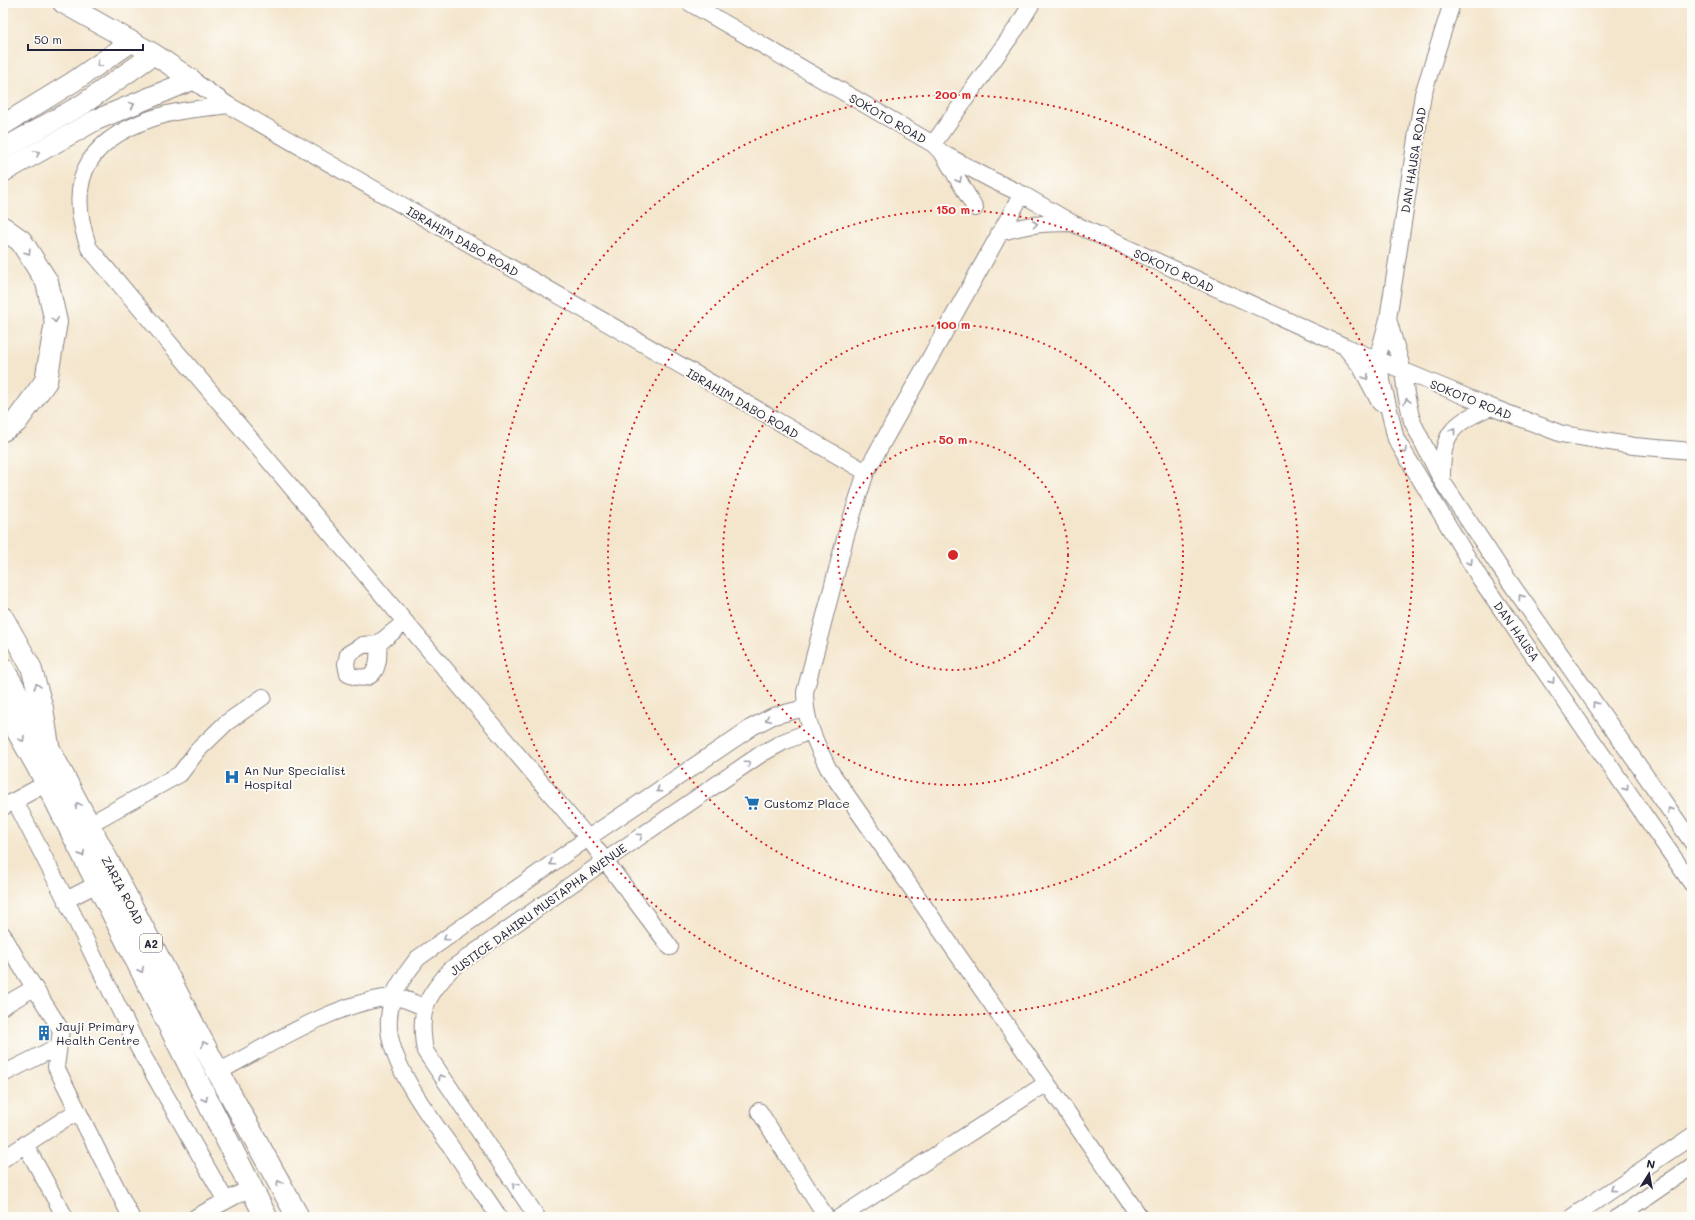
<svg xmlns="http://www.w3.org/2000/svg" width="1695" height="1220" font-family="Mali,sans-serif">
<rect width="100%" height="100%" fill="#fdfcf7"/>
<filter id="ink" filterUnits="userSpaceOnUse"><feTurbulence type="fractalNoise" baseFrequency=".025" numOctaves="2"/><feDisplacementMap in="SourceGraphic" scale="8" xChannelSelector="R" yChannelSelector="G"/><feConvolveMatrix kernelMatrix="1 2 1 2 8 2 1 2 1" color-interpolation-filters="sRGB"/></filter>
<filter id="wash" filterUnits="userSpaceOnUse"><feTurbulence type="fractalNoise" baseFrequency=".012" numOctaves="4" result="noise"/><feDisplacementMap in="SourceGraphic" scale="16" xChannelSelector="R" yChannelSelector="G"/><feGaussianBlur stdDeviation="0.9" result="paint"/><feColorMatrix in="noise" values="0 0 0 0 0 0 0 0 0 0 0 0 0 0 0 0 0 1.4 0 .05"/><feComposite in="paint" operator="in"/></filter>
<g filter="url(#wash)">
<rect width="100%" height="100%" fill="#f4e6cd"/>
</g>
<g filter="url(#ink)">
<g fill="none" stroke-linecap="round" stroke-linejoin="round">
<g stroke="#8b8484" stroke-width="18">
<path id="minor" d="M 690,3 L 933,144 L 942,153 L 992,180 L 1022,194 L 1072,223 L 1344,346 L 1491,407 L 1562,434 L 1634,446 L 1692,451
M 1452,3 L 1423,94 L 1388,319 L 1377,360 L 1396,439 L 1481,580 L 1692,884
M 192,80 L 228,105 L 866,472
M 228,105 C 208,108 186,109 167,114 C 93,134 62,173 89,248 L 588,838 L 670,947
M 933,144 L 1018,26 L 1032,3
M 943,154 L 975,208
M 1022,194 L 866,472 L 846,535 L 805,692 C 805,722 815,741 828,768 L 1140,1217
M 999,233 C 1024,225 1043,223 1070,223
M 1388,319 L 1403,371 L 1406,394 L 1412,421 L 1442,481 L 1498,565 L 1692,842
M 1345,347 L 1361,367 L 1380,403
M 1442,479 C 1442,434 1450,424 1491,407
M 378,644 C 380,666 375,686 348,674 L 346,664 L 348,654 L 363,645 L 378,644 L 405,622
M 15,801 L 66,900 L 138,1047 L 226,1201
M 3,807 L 47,783
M 88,825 L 180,774 L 198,750 L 226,723 L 263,697
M 66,900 L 97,884
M 3,935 L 17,960 L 61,1030 L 56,1067 L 131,1217
M 3,1006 L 34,988
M 218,1072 C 268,1046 336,1002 392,997 C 401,996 415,1004 424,1007
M 3,1074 L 59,1046
M 759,1111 L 826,1217
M 25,1144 L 65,1217
M 3,1159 L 77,1111
M 196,1217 L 250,1188
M 499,1217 C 483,1193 466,1169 449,1144 C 428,1115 392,1066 389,1029 C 387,998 400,981 418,958 L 588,838 L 752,727 L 773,716 L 805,708
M 537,1217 L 425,1051 C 418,1010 425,1000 451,969 L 606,860 L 761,754 L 783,742 L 810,731
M 840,1217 L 1047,1083
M 1572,1217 L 1692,1136
M 1618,1217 L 1692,1166"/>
</g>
<g stroke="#8b8484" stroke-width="22">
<path id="major" d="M 63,3 L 154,54 L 192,80
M 3,125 L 73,82 L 131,42
M 3,149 L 83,104 L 154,54
M 3,172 L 96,120 L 192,80
M 3,617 L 31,667 L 43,708 L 49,746"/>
</g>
<g stroke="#8b8484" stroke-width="24">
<path id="highway" d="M 3,228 L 21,241 L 47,282 L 56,322 L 46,381 L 16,422 L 3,430
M 3,669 L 50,751 L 218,1072 L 298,1217
M 3,705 L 47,783 L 266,1217"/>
</g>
<use href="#minor" stroke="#fff" stroke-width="16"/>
<use href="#major" stroke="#fff" stroke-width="20"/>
<use href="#highway" stroke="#fff" stroke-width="22"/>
</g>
<defs><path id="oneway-chevron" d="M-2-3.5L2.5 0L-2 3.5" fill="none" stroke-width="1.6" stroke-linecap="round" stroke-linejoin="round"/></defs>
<g stroke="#9c9ca7">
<use href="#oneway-chevron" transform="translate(99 64) rotate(145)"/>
<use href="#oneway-chevron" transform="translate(132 105) rotate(-23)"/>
<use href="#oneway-chevron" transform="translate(37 153) rotate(-29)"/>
<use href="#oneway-chevron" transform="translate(959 180) rotate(61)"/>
<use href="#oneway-chevron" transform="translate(1035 224) rotate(-7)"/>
<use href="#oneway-chevron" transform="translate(28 252) rotate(57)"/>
<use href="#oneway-chevron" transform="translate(55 320) rotate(84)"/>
<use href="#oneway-chevron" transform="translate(1366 377) rotate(60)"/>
<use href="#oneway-chevron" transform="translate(1407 401) rotate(-103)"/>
<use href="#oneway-chevron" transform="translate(1453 431) rotate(-52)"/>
<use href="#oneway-chevron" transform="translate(1404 451) rotate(59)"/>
<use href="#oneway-chevron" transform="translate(1470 562) rotate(59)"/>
<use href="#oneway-chevron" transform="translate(1521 597) rotate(-125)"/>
<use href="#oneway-chevron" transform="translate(1552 681) rotate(55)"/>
<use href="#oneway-chevron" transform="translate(37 686) rotate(-106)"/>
<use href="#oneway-chevron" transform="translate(1595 704) rotate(-125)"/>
<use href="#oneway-chevron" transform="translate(768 719) rotate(154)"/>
<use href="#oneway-chevron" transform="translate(22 739) rotate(61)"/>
<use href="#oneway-chevron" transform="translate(748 763) rotate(-34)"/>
<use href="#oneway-chevron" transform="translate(1626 788) rotate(55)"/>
<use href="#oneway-chevron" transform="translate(659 790) rotate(146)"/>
<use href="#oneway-chevron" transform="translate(78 805) rotate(-118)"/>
<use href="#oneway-chevron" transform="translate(1670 810) rotate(-125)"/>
<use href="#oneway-chevron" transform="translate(640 836) rotate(-34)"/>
<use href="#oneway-chevron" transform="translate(82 854) rotate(63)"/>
<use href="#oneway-chevron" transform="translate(552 863) rotate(145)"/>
<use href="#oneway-chevron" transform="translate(446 938) rotate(145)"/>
<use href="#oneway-chevron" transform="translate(141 970) rotate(63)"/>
<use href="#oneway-chevron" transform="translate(204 1044) rotate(-118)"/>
<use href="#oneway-chevron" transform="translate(441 1077) rotate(-124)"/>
<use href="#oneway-chevron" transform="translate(205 1099) rotate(63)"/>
<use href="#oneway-chevron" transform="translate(279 1183) rotate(-118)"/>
<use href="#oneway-chevron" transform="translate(515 1185) rotate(-124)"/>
<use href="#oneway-chevron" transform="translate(1613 1189) rotate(146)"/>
</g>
</g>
<g fill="none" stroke="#d62828" stroke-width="2" stroke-dasharray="2 4">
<circle cx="953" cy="555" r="115"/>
<circle cx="953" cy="555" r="230"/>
<circle cx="953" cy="555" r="345"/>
<circle cx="953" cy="555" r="460"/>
</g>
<defs>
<g id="hospital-bare" transform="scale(1.2)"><path d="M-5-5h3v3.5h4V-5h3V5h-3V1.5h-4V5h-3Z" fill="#1f6fb2" stroke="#fdfcf7" stroke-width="2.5" paint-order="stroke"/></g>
<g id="supermarket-bare" transform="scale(1.2)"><path d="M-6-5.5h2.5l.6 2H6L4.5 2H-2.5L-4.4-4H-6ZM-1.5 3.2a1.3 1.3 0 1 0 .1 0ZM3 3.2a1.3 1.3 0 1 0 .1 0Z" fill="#1f6fb2" stroke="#fdfcf7" stroke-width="2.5" paint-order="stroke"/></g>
<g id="building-bare" transform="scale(1.2)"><path d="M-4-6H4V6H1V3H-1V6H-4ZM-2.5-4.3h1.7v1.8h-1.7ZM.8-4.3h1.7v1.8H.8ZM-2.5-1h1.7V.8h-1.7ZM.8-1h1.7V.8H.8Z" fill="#1f6fb2" stroke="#fdfcf7" stroke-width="2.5" paint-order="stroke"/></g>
</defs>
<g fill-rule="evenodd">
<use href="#hospital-bare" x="232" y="777"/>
<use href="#supermarket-bare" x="752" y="803"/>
<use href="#building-bare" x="44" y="1033"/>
</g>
<g text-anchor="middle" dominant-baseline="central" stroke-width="4" stroke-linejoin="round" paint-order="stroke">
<rect fill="#fdfcf7" stroke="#646373" stroke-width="1" x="140" y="934" width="22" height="18" rx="3"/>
<g font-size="11" font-weight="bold" fill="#22223b">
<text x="151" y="943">A2</text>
</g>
<g font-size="12" fill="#22223b" stroke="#fdfcf7">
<text transform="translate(888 118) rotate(30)">SOKOTO ROAD</text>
<text transform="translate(1413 160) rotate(-81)">DAN HAUSA ROAD</text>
<text transform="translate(463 241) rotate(30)">IBRAHIM DABO ROAD</text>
<text transform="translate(1174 270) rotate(25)">SOKOTO ROAD</text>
<text transform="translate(1471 399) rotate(22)">SOKOTO ROAD</text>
<text transform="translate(743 403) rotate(30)">IBRAHIM DABO ROAD</text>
<text transform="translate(1517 631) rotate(55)">DAN HAUSA</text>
<text transform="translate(123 890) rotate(62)">ZARIA ROAD</text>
<text transform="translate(538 909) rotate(-36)">JUSTICE DAHIRU MUSTAPHA AVENUE</text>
</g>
<g font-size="12" fill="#22223b" stroke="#fdfcf7" text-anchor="start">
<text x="244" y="770">An Nur Specialist<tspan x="244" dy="14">Hospital</tspan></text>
<text x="764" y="803">Customz Place</text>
<text x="56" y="1026">Jauji Primary<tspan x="56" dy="14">Health Centre</tspan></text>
</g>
</g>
<circle cx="953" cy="555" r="6" fill="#d62828" stroke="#fdfcf7" stroke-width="2"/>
<g font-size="12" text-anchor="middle" font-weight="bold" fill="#d62828" stroke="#fdfcf7" stroke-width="4" stroke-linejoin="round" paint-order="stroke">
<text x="953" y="99">200 m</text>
<text x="953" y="214">150 m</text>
<text x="953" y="329">100 m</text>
<text x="953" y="444">50 m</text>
</g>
<rect width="1695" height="1220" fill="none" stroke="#fdfcf7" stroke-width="16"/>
<g transform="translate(1649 1174) rotate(11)" stroke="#fdfcf7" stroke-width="3" paint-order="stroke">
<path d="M0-3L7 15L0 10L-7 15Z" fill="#22223b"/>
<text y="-6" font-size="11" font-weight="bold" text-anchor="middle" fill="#22223b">N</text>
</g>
<path d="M28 44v6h115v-6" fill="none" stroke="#22223b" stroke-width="2"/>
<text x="34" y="44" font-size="12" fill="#22223b" stroke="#fdfcf7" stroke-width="3" paint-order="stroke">50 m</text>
</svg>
